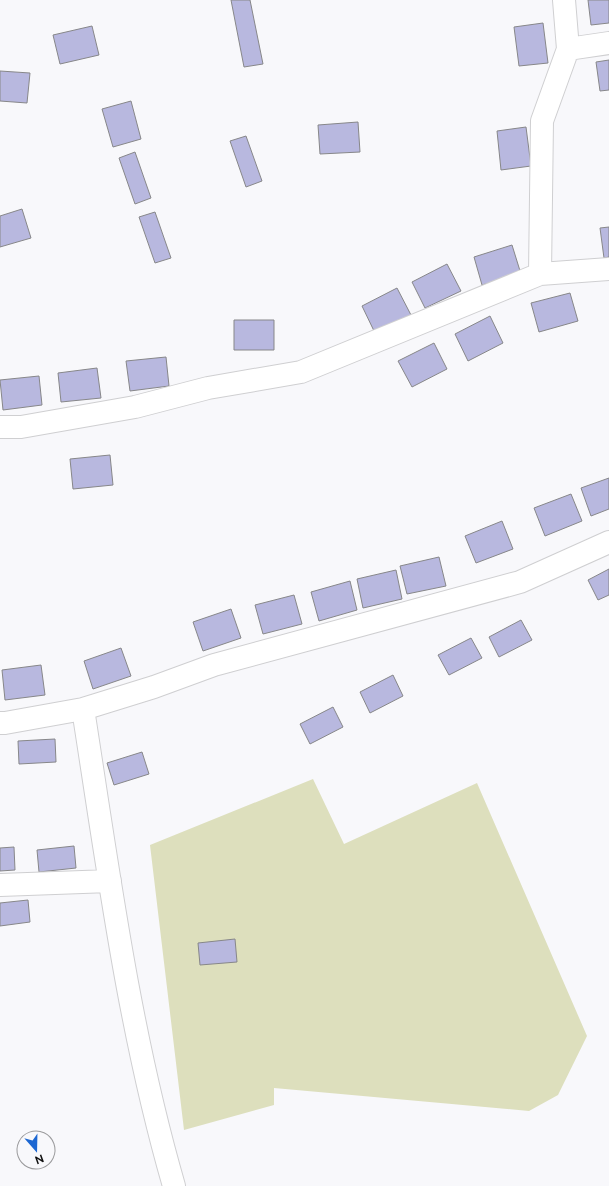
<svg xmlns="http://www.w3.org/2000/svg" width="609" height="1186" font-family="Raleway,sans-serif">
<rect width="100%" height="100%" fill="#f8f8fb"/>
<path fill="#dddfbd" d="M 313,779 L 344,844 L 477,783 L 587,1036 L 558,1095 L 529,1111 L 274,1088 L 274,1105 L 184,1130 L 150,845 Z"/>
<path fill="#b8b8df" stroke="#878789" d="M 231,0 L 250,0 L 263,64 L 244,67 Z
M 588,0 L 609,0 L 609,23 L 591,25 Z
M 543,23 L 548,63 L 519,66 L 514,27 Z
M 92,26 L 99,55 L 60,64 L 53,35 Z
M 609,60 L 609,90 L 600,91 L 596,62 Z
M 0,71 L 30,73 L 27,103 L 0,101 Z
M 131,101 L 141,139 L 113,147 L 102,109 Z
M 358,122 L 360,152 L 320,154 L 318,125 Z
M 526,127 L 531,166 L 501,170 L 497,131 Z
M 246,136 L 262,181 L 246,187 L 230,141 Z
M 135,152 L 151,198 L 135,204 L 119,158 Z
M 22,209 L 31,238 L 0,247 L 0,216 Z
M 155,212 L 171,258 L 155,263 L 139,217 Z
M 609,227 L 609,257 L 604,258 L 600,228 Z
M 512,245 L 521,274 L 482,285 L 474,257 Z
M 447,264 L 461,291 L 425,308 L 412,282 Z
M 397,288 L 411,315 L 375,333 L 362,306 Z
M 570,293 L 578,321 L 539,332 L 531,303 Z
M 490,316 L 503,343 L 468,361 L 455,334 Z
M 234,320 L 274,320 L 274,350 L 234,350 Z
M 434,343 L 447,369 L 412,387 L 398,361 Z
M 166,357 L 169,386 L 130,391 L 126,361 Z
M 97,368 L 101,398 L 61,402 L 58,373 Z
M 39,376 L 42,405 L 3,410 L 0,380 Z
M 110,455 L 113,485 L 73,489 L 70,459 Z
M 609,478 L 609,509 L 591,516 L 581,488 Z
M 571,494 L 582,521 L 545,536 L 534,508 Z
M 502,521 L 513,549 L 476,563 L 465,536 Z
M 439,557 L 446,586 L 407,594 L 400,566 Z
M 609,569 L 609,595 L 598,600 L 588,580 Z
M 396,570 L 402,599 L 363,608 L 357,579 Z
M 350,581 L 357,610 L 319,621 L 311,592 Z
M 294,595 L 302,624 L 263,634 L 255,605 Z
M 231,609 L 241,638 L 203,651 L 193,622 Z
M 521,620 L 532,640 L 499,657 L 489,637 Z
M 471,638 L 482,658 L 449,675 L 438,655 Z
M 121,648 L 131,676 L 93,689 L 84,661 Z
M 41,665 L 45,695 L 5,700 L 2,670 Z
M 393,675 L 403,696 L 370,713 L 360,692 Z
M 333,707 L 343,727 L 310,744 L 300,724 Z
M 55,739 L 56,762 L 19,764 L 18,741 Z
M 142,752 L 149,774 L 114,785 L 107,763 Z
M 74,846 L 76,868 L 39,872 L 37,850 Z
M 14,847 L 15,870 L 0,871 L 0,848 Z
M 28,900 L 30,922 L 0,926 L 0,903 Z
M 235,939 L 237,962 L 200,965 L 198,943 Z"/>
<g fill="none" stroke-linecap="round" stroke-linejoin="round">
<g stroke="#cfcfd1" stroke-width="24">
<path id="minor" d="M 568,49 L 609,43
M 540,274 L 542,121 L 568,49 L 564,0
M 0,427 L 21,427 L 135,407 L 208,388 L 301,372 L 540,274 L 609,269
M 83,709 C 108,869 129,1031 174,1186
M 0,723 L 5,723 L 83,709 L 154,687 L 214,665 L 520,582 L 609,542
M 0,885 L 110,881"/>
</g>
<use href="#minor" stroke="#fff" stroke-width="22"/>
</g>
<g transform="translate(36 1150) rotate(160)"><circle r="19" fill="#f8f8fb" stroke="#9a9a9c"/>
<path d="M0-3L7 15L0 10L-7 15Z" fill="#1c67d2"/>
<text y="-6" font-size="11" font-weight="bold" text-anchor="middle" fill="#0e0e0e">N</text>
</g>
</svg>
